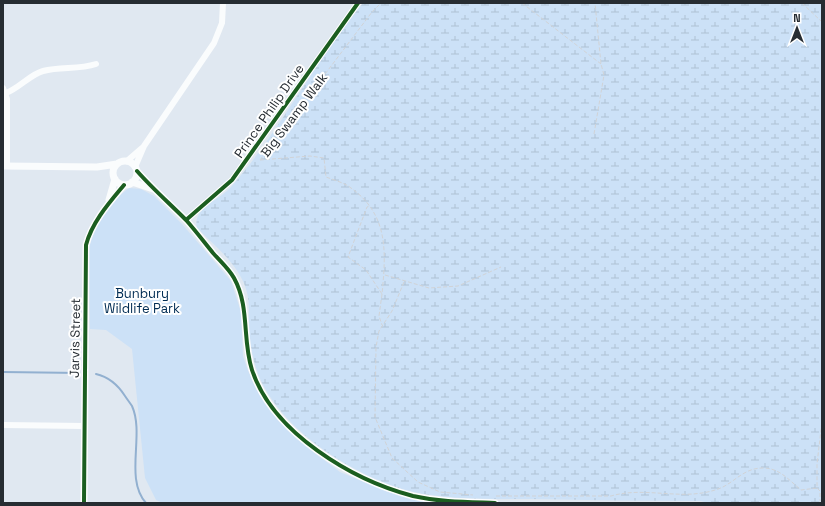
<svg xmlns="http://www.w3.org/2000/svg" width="825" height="506" font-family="'Space Grotesk',sans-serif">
<defs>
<pattern id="wetland-marsh" width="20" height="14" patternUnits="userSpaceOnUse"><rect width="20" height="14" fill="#cce1f7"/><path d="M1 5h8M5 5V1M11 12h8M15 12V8" fill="none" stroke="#afc1d4"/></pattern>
</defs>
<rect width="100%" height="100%" fill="#e0e8f1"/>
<path fill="#cce1f7" d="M 129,188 L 141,189 L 154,196 L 182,224 L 231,281 L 241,312 L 243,356 L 247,368 L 256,389 L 281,423 L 315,453 L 340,472 L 388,492 L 431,503 L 163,503 L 156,500 L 145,478 L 132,349 L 106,330 L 90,329 L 89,250 C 93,227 110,202 129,188 Z"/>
<path fill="url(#wetland-marsh)" d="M 363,3 L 822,3 L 822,503 L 708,503 L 701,501 C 644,501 587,500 530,499 C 491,499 446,500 409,491 C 355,476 289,435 263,385 C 256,371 251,353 250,338 C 248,321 251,305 246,289 C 239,265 214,245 197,228 C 192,208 220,200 231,187 C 280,131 315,61 363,3 Z"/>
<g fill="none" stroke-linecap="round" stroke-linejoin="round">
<path stroke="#92b0d0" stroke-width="2" d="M 3,372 L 80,373
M 96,374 C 109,377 118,385 125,396 C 127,399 130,403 132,406 C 145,435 124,478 146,503"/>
<path stroke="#d1d3d6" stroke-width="1" stroke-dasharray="4 2" stroke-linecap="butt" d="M 522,3 L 601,64
M 802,3 L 822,22
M 594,134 L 604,75 L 601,64 L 595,3
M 260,160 L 310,156 L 324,158 L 326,177 C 334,180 345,183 351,188 C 389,215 386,253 382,294 L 366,270 L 348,257 L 367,207 L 369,206
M 260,160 L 372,12 L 381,3
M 385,275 L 429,288 L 458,286 L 501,267
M 404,282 L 392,311 L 379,331 L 376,347 L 375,417 L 392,458 L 418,482 L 440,492 L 473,495
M 382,294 L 379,316 L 382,325
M 496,496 L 611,496 C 645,486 681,501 715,490 C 734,485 742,467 765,468 C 780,469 789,480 801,490 L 817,488
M 820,503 L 820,491 L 817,488 L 817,464 L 822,421"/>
<path stroke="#fafcfd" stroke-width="6" d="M 3,88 L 7,99 L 7,166
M 6,93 C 19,88 31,74 43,71 C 61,66 78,70 96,64
M 127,161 L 142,148
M 135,167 L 144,146 L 214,43 L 222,23 L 223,3
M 186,220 L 232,180 L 358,3
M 3,425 L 84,426"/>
<path stroke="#fafcfd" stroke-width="7" d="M113 173a12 12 0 1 1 24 0a12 12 0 1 1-24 0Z
M 3,166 L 97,167 L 117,164
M 137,171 C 152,188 169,203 186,220 C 195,230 204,242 213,253 C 220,261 229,269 234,278 C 250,307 242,339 252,370 C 273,433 352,480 413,496 C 440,502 467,502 495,503
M 132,182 L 153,189
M 109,200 L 115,179
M 84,503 L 86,245 C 92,222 109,203 124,185"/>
<g stroke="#fff" stroke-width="6">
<path id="cycleway" d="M 137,171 C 152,188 169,203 186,220 C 195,230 204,242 213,253 C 220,261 229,269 234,278 C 250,307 242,339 252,370 C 273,433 352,480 413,496 C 440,502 467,502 495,503
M 186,220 L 232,180 L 358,3
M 84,503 L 86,245 C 92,222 109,203 124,185"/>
</g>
<use href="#cycleway" stroke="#1b5e20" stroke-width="4"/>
</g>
<g text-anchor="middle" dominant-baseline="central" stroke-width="4" stroke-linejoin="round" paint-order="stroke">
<g font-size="13" fill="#262c32" stroke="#fff">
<text transform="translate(269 111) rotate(-55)">Prince Philip Drive</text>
<text transform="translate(294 115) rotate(-53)">Big Swamp Walk</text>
<text transform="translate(75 338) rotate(-89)">Jarvis Street</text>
</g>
<g font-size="13" fill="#002c53" stroke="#fff">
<text x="142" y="293">Bunbury<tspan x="142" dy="15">Wildlife Park</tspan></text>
</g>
</g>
<rect width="825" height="506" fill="none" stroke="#262c32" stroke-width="8"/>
<g transform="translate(797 28)" stroke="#ffffff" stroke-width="3" paint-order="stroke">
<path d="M0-3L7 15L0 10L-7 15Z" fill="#262c32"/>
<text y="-6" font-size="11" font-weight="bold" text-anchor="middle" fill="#262c32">N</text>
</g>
</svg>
